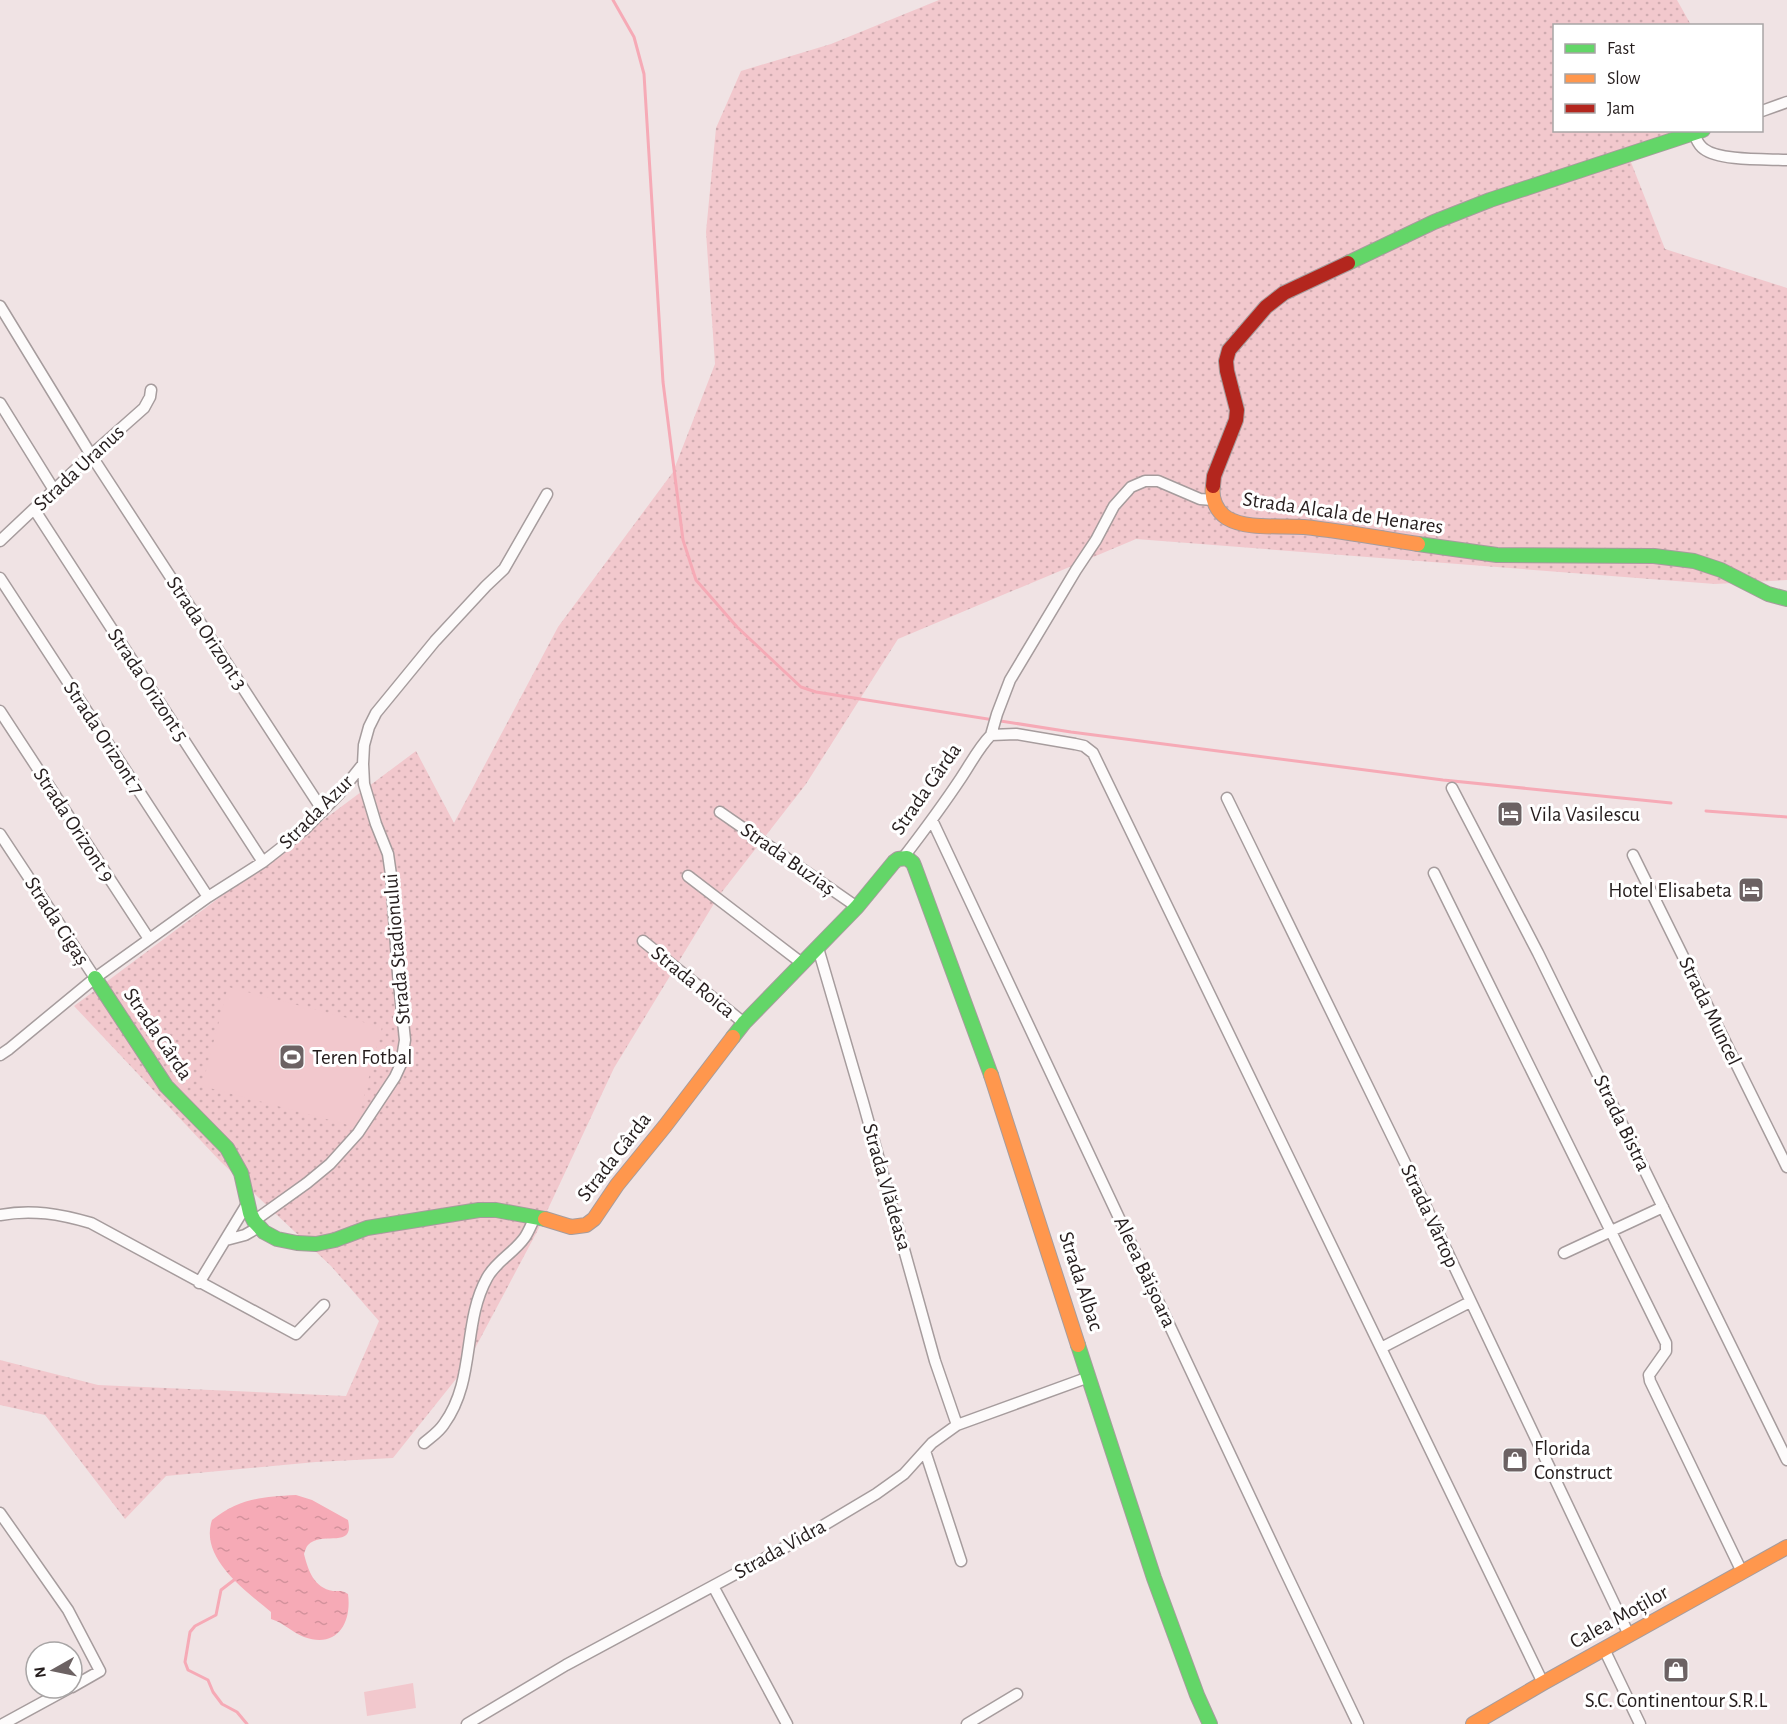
<svg xmlns="http://www.w3.org/2000/svg" width="1787" height="1724" font-family="'Alegreya Sans',sans-serif">
<defs>
<pattern id="grass-dots" width="8" height="8" patternUnits="userSpaceOnUse" patternTransform="scale(1.5)"><rect width="8" height="8" fill="#f2c8cd"/><path d="M2 2h.1M6 6h.1" fill="none" stroke="#cfabb0" stroke-width="1.8" stroke-linecap="round"/></pattern>
<pattern id="water-ripples" width="26" height="14" patternUnits="userSpaceOnUse" patternTransform="scale(1.5)"><rect width="26" height="14" fill="#f6aab6"/><path d="M2 4q2-2 4 0t4 0M15 11q2-2 4 0t4 0" fill="none" stroke="#d3929c"/></pattern>
</defs>
<rect width="100%" height="100%" fill="#f0e3e4"/>
<path fill="url(#grass-dots)" d="M 939,0 L 1677,0 L 1691,25 L 1554,26 L 1554,130 L 1692,131 L 1627,152 L 1665,249 L 1787,288 L 1787,580 L 1715,584 L 1136,539 L 898,639 L 806,784 L 718,897 L 614,1068 L 540,1226 L 464,1369 L 393,1458 L 316,1462 L 166,1476 L 125,1519 L 45,1415 L 0,1405 L 0,1360 L 98,1385 L 346,1396 L 379,1321 L 331,1266 L 220,1161 L 74,1006 L 416,751 L 454,823 L 558,627 L 673,472 L 715,364 L 706,232 L 716,128 L 741,71 L 831,44 Z"/>
<path fill="#f2c8cd" d="M 228,987 L 382,1027 L 356,1127 L 202,1086 Z
M 413,1683 L 416,1708 L 367,1716 L 364,1692 Z"/>
<path fill="url(#water-ripples)" d="M 296,1495 L 312,1500 L 348,1520 C 355,1550 322,1530 308,1545 C 306,1547 305,1551 304,1554 C 308,1570 314,1588 333,1591 C 340,1591 342,1590 348,1594 C 352,1623 337,1649 304,1637 C 292,1632 284,1623 271,1619 L 271,1612 C 246,1591 199,1558 212,1520 C 240,1498 262,1497 296,1495 Z"/>
<g fill="none" stroke-linecap="round" stroke-linejoin="round">
<path stroke="#f6aab6" stroke-width="3" d="M 613,0 L 634,37 L 644,74 L 663,382 L 683,540 L 696,580 L 737,627 L 801,687 L 816,692 L 1071,732 L 1443,780 L 1671,803
M 1706,811 L 1787,817
M 234,1580 L 221,1590 L 216,1615 L 195,1626 L 190,1632 L 185,1662 L 188,1670 L 208,1680 L 213,1692 L 222,1704 L 237,1712 L 247,1724"/>
<g stroke="#a69c9d" stroke-width="13">
<path id="street" d="M 1762,111 L 1787,102
M 1694,134 C 1697,140 1698,145 1704,149 C 1719,161 1767,159 1787,160
M 0,306 L 91,455 L 323,811
M 0,403 L 54,490
M 34,509 L 263,862
M 0,541 L 91,455 L 144,408 L 150,397 L 151,390
M 0,578 L 208,897
M 0,711 L 149,939
M 991,735 L 1016,734 L 1075,744 L 1084,746 L 1093,753 L 1543,1683
M 991,735 L 997,714 L 1010,680 L 1076,570 L 1096,540 L 1114,506 L 1131,487 L 1145,481 L 1158,481 L 1200,499 L 1213,500
M 1452,788 L 1538,953 L 1787,1460
M 1227,798 L 1408,1169 L 1629,1635
M 720,812 L 857,907
M 932,820 L 1284,1569 L 1358,1724
M 0,834 L 95,978
M 1633,855 L 1787,1167
M 903,858 C 923,832 943,805 961,778 C 971,763 979,747 991,735
M 1434,873 L 1666,1343 L 1666,1351 L 1649,1375 L 1650,1381 L 1742,1572
M 688,876 L 803,964
M 643,941 L 744,1023
M 818,948 L 863,1102 L 935,1361 L 957,1425
M 0,1055 L 9,1049 L 95,978 L 208,897 L 263,862 L 305,829 L 339,794 L 363,764
M 0,1215 C 32,1209 60,1214 91,1223 L 296,1334 L 324,1305
M 254,1221 L 307,1183 L 330,1164 L 358,1133 L 395,1077 L 401,1064 L 405,1040 L 398,974 L 391,875 L 388,854 L 376,824 L 364,784 L 363,764 L 364,745 L 369,727 L 376,713 L 435,641 L 486,586 L 504,569 L 547,494
M 226,1240 L 245,1235 L 259,1227
M 1564,1253 L 1663,1207
M 199,1283 L 247,1204
M 1381,1348 L 1470,1302
M 424,1443 C 431,1437 439,1432 444,1424 C 476,1380 462,1323 487,1278 C 496,1261 514,1253 525,1237 C 529,1231 532,1223 535,1217
M 925,1451 L 961,1561
M 0,1513 L 68,1610 L 100,1671 L 72,1687
M 713,1586 L 787,1724
M 1604,1649 L 1640,1724
M 3,1724 L 69,1688
M 467,1724 L 566,1665 L 804,1537 L 876,1494 L 904,1474 L 932,1443 L 957,1425 L 1089,1377
M 967,1724 L 1017,1694"/>
</g>
<g stroke="#a69c9d" stroke-width="16">
<path id="fast" d="M 1348,263 L 1434,222 L 1490,200 L 1703,130
M 1418,544 L 1497,555 L 1654,556 L 1694,561 L 1721,570 L 1768,594 L 1787,599
M 95,978 L 166,1086 L 227,1148 L 241,1173 L 250,1213 L 254,1221 L 264,1232 L 277,1239 L 297,1243 L 316,1244 L 335,1240 L 367,1228 L 479,1210 L 496,1210 L 545,1219
M 733,1037 L 744,1023 L 857,907 L 894,862 L 898,859 L 907,858 L 913,863 L 915,868 L 991,1075
M 1078,1345 L 1154,1578 L 1197,1695 L 1210,1724"/>
</g>
<g stroke="#a69c9d" stroke-width="16">
<path id="slow" d="M 1213,486 C 1211,498 1216,511 1227,518 C 1247,530 1280,525 1304,527 C 1342,531 1380,538 1418,544
M 991,1075 L 1078,1345
M 545,1219 L 571,1227 L 586,1225 L 594,1219 L 617,1185 L 665,1126 L 733,1037
M 1473,1724 L 1543,1683 L 1787,1547"/>
</g>
<g stroke="#a69c9d" stroke-width="16">
<path id="jam" d="M 1213,486 L 1214,476 L 1236,420 L 1237,410 L 1227,371 L 1226,361 L 1229,350 L 1266,307 L 1284,293 L 1348,263"/>
</g>
<use href="#street" stroke="#fdfbfb" stroke-width="10"/>
<use href="#fast" stroke="#63d668" stroke-width="14"/>
<use href="#slow" stroke="#ff974d" stroke-width="14"/>
<use href="#jam" stroke="#b3261e" stroke-width="14"/>
</g>
<defs>
<g id="hotel-square" transform="scale(1.35)"><rect x="-9" y="-9" width="18" height="18" rx="4" fill="#6c6263" stroke="#fff"/><path d="M-6-4.5h1.5V1H6V5H4.5V3h-9V5H-6ZM-4 0a1.8 1.8 0 1 1 3.6 0ZM.5 0V-2.5h3Q6-2.5 6 0Z" fill="#fff"/></g>
<g id="stadium-square" transform="scale(1.35)"><rect x="-9" y="-9" width="18" height="18" rx="4" fill="#6c6263" stroke="#fff"/><path d="M0-5a6.5 5 0 1 0 0 10a6.5 5 0 1 0 0-10ZM-3.5-1.8h7v3.6h-7Z" fill="#fff"/></g>
<g id="shop-square" transform="scale(1.35)"><rect x="-9" y="-9" width="18" height="18" rx="4" fill="#6c6263" stroke="#fff"/><path d="M-5-2.5h2.3a2.7 3.5 0 0 1 5.4 0H5L5.5 6h-11ZM-1.5-2.5h3a1.5 2.3 0 0 0-3 0Z" fill="#fff"/></g>
</defs>
<g fill-rule="evenodd">
<use href="#hotel-square" x="1510" y="814"/>
<use href="#hotel-square" x="1751" y="890"/>
<use href="#stadium-square" x="292" y="1057"/>
<use href="#shop-square" x="1515" y="1460"/>
<use href="#shop-square" x="1676" y="1670"/>
</g>
<g text-anchor="middle" dominant-baseline="central" stroke-width="6" stroke-linejoin="round" paint-order="stroke">
<g font-size="21" fill="#251d1d" stroke="#fff">
<text transform="translate(79 468) rotate(-43)">Strada Uranus</text>
<text transform="translate(1343 513) rotate(8)">Strada Alcala de Henares</text>
<text transform="translate(207 633) rotate(57)">Strada Orizont 3</text>
<text transform="translate(148 685) rotate(57)">Strada Orizont 5</text>
<text transform="translate(104 738) rotate(57)">Strada Orizont 7</text>
<text transform="translate(926 789) rotate(-55)">Strada Gârda</text>
<text transform="translate(316 812) rotate(-45)">Strada Azur</text>
<text transform="translate(74 825) rotate(57)">Strada Orizont 9</text>
<text transform="translate(788 859) rotate(35)">Strada Buziaș</text>
<text transform="translate(57 921) rotate(57)">Strada Cigaș</text>
<text transform="translate(397 949) rotate(-95)">Strada Stadionului</text>
<text transform="translate(693 982) rotate(39)">Strada Roica</text>
<text transform="translate(1710 1011) rotate(64)">Strada Muncel</text>
<text transform="translate(158 1034) rotate(56)">Strada Gârda</text>
<text transform="translate(1622 1123) rotate(64)">Strada Bistra</text>
<text transform="translate(614 1157) rotate(-52)">Strada Gârda</text>
<text transform="translate(887 1187) rotate(74)">Strada Vlădeasa</text>
<text transform="translate(1430 1216) rotate(65)">Strada Vârtop</text>
<text transform="translate(1145 1272) rotate(65)">Aleea Băișoara</text>
<text transform="translate(1081 1281) rotate(72)">Strada Albac</text>
<text transform="translate(780 1549) rotate(-29)">Strada Vidra</text>
<text transform="translate(1619 1617) rotate(-29)">Calea Moților</text>
</g>
<g font-size="21" fill="#251d1d" stroke="#fff" text-anchor="start">
<text x="1530" y="814">Vila Vasilescu</text>
<text x="1732" y="890" text-anchor="end">Hotel Elisabeta</text>
<text x="312" y="1057">Teren Fotbal</text>
<text x="1534" y="1448">Florida<tspan x="1534" dy="24">Construct</tspan></text>
<text x="1676" y="1700" text-anchor="middle">S.C. Continentour S.R.L</text>
</g>
</g>
<rect x="1553" y="24" width="210" height="108" fill="#ffffff" stroke="#a8a5a5" stroke-width="1.5"/>
<rect x="1565" y="44" width="30" height="9" fill="#63d668" stroke="#a8a5a5" stroke-width="1.5"/>
<text x="1607" y="54" font-size="18" fill="#251d1d">Fast</text>
<rect x="1565" y="74" width="30" height="9" fill="#ff974d" stroke="#a8a5a5" stroke-width="1.5"/>
<text x="1607" y="84" font-size="18" fill="#251d1d">Slow</text>
<rect x="1565" y="104" width="30" height="9" fill="#b3261e" stroke="#a8a5a5" stroke-width="1.5"/>
<text x="1607" y="114" font-size="18" fill="#251d1d">Jam</text>
<g transform="translate(54 1670) rotate(261)"><circle r="28" fill="#ffffff" stroke="#a8a5a5" stroke-width="1.5"/>
<path d="M0-4.5L10 22L0 15L-10 22Z" fill="#6c6263"/>
<text y="-9" font-size="16" font-weight="bold" text-anchor="middle" fill="#251d1d">N</text>
</g>
</svg>
